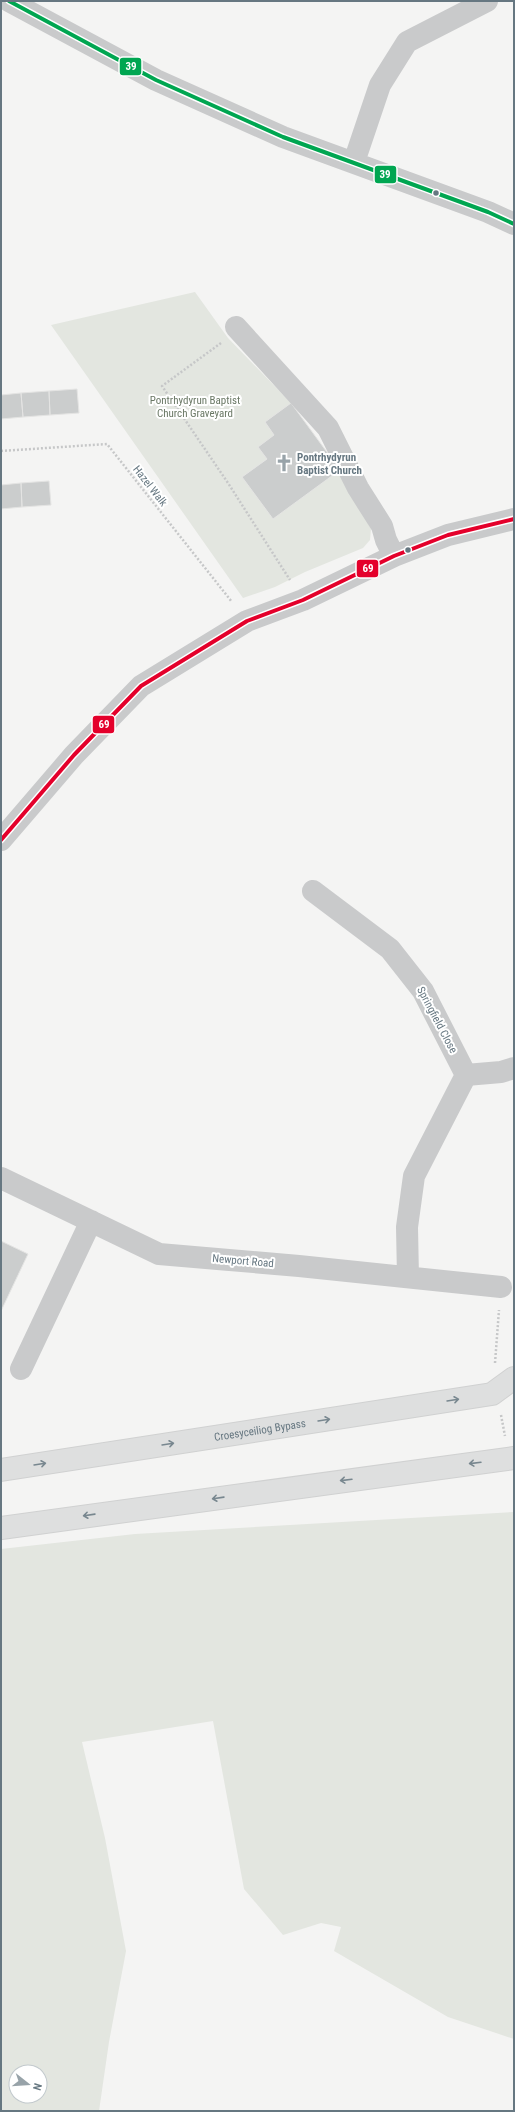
<svg xmlns="http://www.w3.org/2000/svg" width="515" height="2112" font-family="'Roboto Condensed',sans-serif">
<rect width="100%" height="100%" fill="#f4f4f3"/>
<path fill="#e3e6e0" fill-rule="evenodd" d="M 195,292 L 228,338 L 291,403 L 265,422 L 274,435 L 258,447 L 267,459 L 242,477 L 340,470 L 371,529 L 370,540 L 363,548 L 305,572 L 275,587 L 243,598 L 51,325 Z
M 514,1512 L 514,2039 L 448,2017 L 334,1951 L 341,1927 L 321,1923 L 283,1935 L 244,1889 L 213,1721 L 82,1742 L 105,1838 L 126,1951 L 109,2042 L 99,2111 L 1,2111 L 1,1549 L 135,1534 ZM 16,2072 L 40,2072 L 40,2096 L 16,2096 Z"/>
<path fill="#cbcdcd" stroke="#e4e4e3" d="M 77,389 L 79,413 L 50,415 L 49,391 Z
M 49,391 L 50,415 L 23,417 L 21,393 Z
M 21,393 L 23,417 L 1,419 L 1,395 Z
M 291,403 L 340,470 L 273,519 L 242,477 L 267,459 L 258,447 L 274,435 L 265,422 Z
M 49,481 L 51,505 L 22,507 L 21,483 Z
M 21,483 L 22,507 L 1,509 L 1,485 Z
M 1,1241 L 28,1254 L 1,1311 Z"/>
<g fill="none" stroke-linecap="round" stroke-linejoin="round">
<g stroke="#d0d1d1" stroke-width="24">
<g id="highway">
<path id="s1" d="M 1,1470 L 492,1394 L 514,1378"/>
<path d="M 1,1528 L 514,1458"/>
</g>
</g>
<path stroke="#c6c7c8" stroke-width="2.5" stroke-dasharray="2 2" stroke-linecap="butt" d="M 221,343 L 162,386 L 228,483 L 290,580
M 1,451 L 107,444 L 232,602
M 495,1363 L 499,1310
M 501,1415 L 505,1436"/>
<path stroke="#c9cacb" stroke-width="22" d="M 9,1 L 156,80 L 283,137 L 488,212 L 514,224
M 354,162 L 380,85 L 407,42 L 487,1
M 236,327 L 328,428 L 358,488 L 382,526 L 386,540 L 394,556
M 1,840 L 74,755 L 141,686 L 247,621 L 303,600 L 394,556 L 448,535 L 514,519
M 313,891 L 390,949 L 423,991 L 466,1075
M 1,1178 L 159,1254 L 299,1266 L 501,1287
M 408,1277 L 407,1227 L 414,1176 L 466,1075 L 501,1072 L 514,1068
M 21,1369 L 91,1221"/>
<use href="#highway" stroke="#dedfdf" stroke-width="22"/>
<g stroke="#fff" stroke-width="7">
<path id="bus-1" d="M 9,1 L 156,80 L 283,137 L 488,212 L 514,224"/>
</g>
<g stroke="#fff" stroke-width="7">
<path id="bus-2" d="M 1,840 L 74,755 L 141,686 L 247,621 L 303,600 L 394,556 L 448,535 L 514,519"/>
</g>
<use href="#bus-1" stroke="#00a651" stroke-width="4"/>
<use href="#bus-2" stroke="#e4002b" stroke-width="4"/>
</g>
<defs><path id="oneway-shaft" d="M-6 0H5M1.5-3L5.5 0L1.5 3" fill="none" stroke-width="1.6" stroke-linecap="round" stroke-linejoin="round"/></defs>
<g stroke="#78878f">
<use href="#oneway-shaft" transform="translate(453 1400) rotate(-9)"/>
<use href="#oneway-shaft" transform="translate(324 1420) rotate(-9)"/>
<use href="#oneway-shaft" transform="translate(168 1444) rotate(-9)"/>
<use href="#oneway-shaft" transform="translate(475 1463) rotate(173)"/>
<use href="#oneway-shaft" transform="translate(40 1464) rotate(-9)"/>
<use href="#oneway-shaft" transform="translate(346 1480) rotate(173)"/>
<use href="#oneway-shaft" transform="translate(218 1498) rotate(172)"/>
<use href="#oneway-shaft" transform="translate(89 1515) rotate(172)"/>
</g>
<defs>
<g id="church-bare" transform="scale(1.38)"><path d="M-1.2-6h2.4v3.5h3.3v2.4h-3.3V6h-2.4V-.1h-3.3v-2.4h3.3Z" fill="#98a3a9" stroke="#fff" stroke-width="2.5" paint-order="stroke"/></g>
</defs>
<g fill-rule="evenodd">
<use href="#church-bare" x="284" y="463"/>
</g>
<g fill="#667781" stroke="#fff" stroke-width="1.5">
<circle cx="436" cy="193" r="3.5"/>
<circle cx="408" cy="550" r="3.5"/>
</g>
<g text-anchor="middle" dominant-baseline="central" stroke-width="4" stroke-linejoin="round" paint-order="stroke">
<g font-size="11" fill="#6a7865" stroke="#fff">
<text x="195" y="400">Pontrhydyrun Baptist<tspan x="195" dy="13">Church Graveyard</tspan></text>
</g>
<g font-size="11" font-weight="bold" fill="#667781" stroke="#fff" text-anchor="start">
<text x="297" y="457">Pontrhydyrun<tspan x="297" dy="13">Baptist Church</tspan></text>
</g>
<g font-size="11" fill="#667781" stroke="#fff">
<text transform="translate(150 486) rotate(52)">Hazel Walk</text>
<text transform="translate(437 1020) rotate(62)">Springfield Close</text>
<text transform="translate(243 1261) rotate(5)">Newport Road</text>
<text stroke="none"><textPath href="#s1" startOffset="262">Croesyceiliog Bypass</textPath></text>
</g>
</g>
<g stroke="#fff" stroke-width="1.5">
<rect x="119" y="57" width="23" height="19" rx="4" fill="#00a651"/>
<rect x="374" y="165" width="23" height="19" rx="4" fill="#00a651"/>
<rect x="356" y="559" width="23" height="19" rx="4" fill="#e4002b"/>
<rect x="92" y="715" width="23" height="19" rx="4" fill="#e4002b"/>
</g>
<g font-size="11" text-anchor="middle" font-weight="bold" fill="#fff">
<text x="131" y="70">39</text>
<text x="385" y="178">39</text>
<text x="368" y="572">69</text>
<text x="104" y="728">69</text>
</g>
<rect width="515" height="2112" fill="none" stroke="#667781" stroke-width="4"/>
<g transform="translate(28 2084) rotate(107)"><circle r="19" fill="#ffffff" stroke="#c2c9cd"/>
<path d="M0-3L7 15L0 10L-7 15Z" fill="#98a3a9"/>
<text y="-6" font-size="11" font-weight="bold" text-anchor="middle" fill="#667781">N</text>
</g>
</svg>
